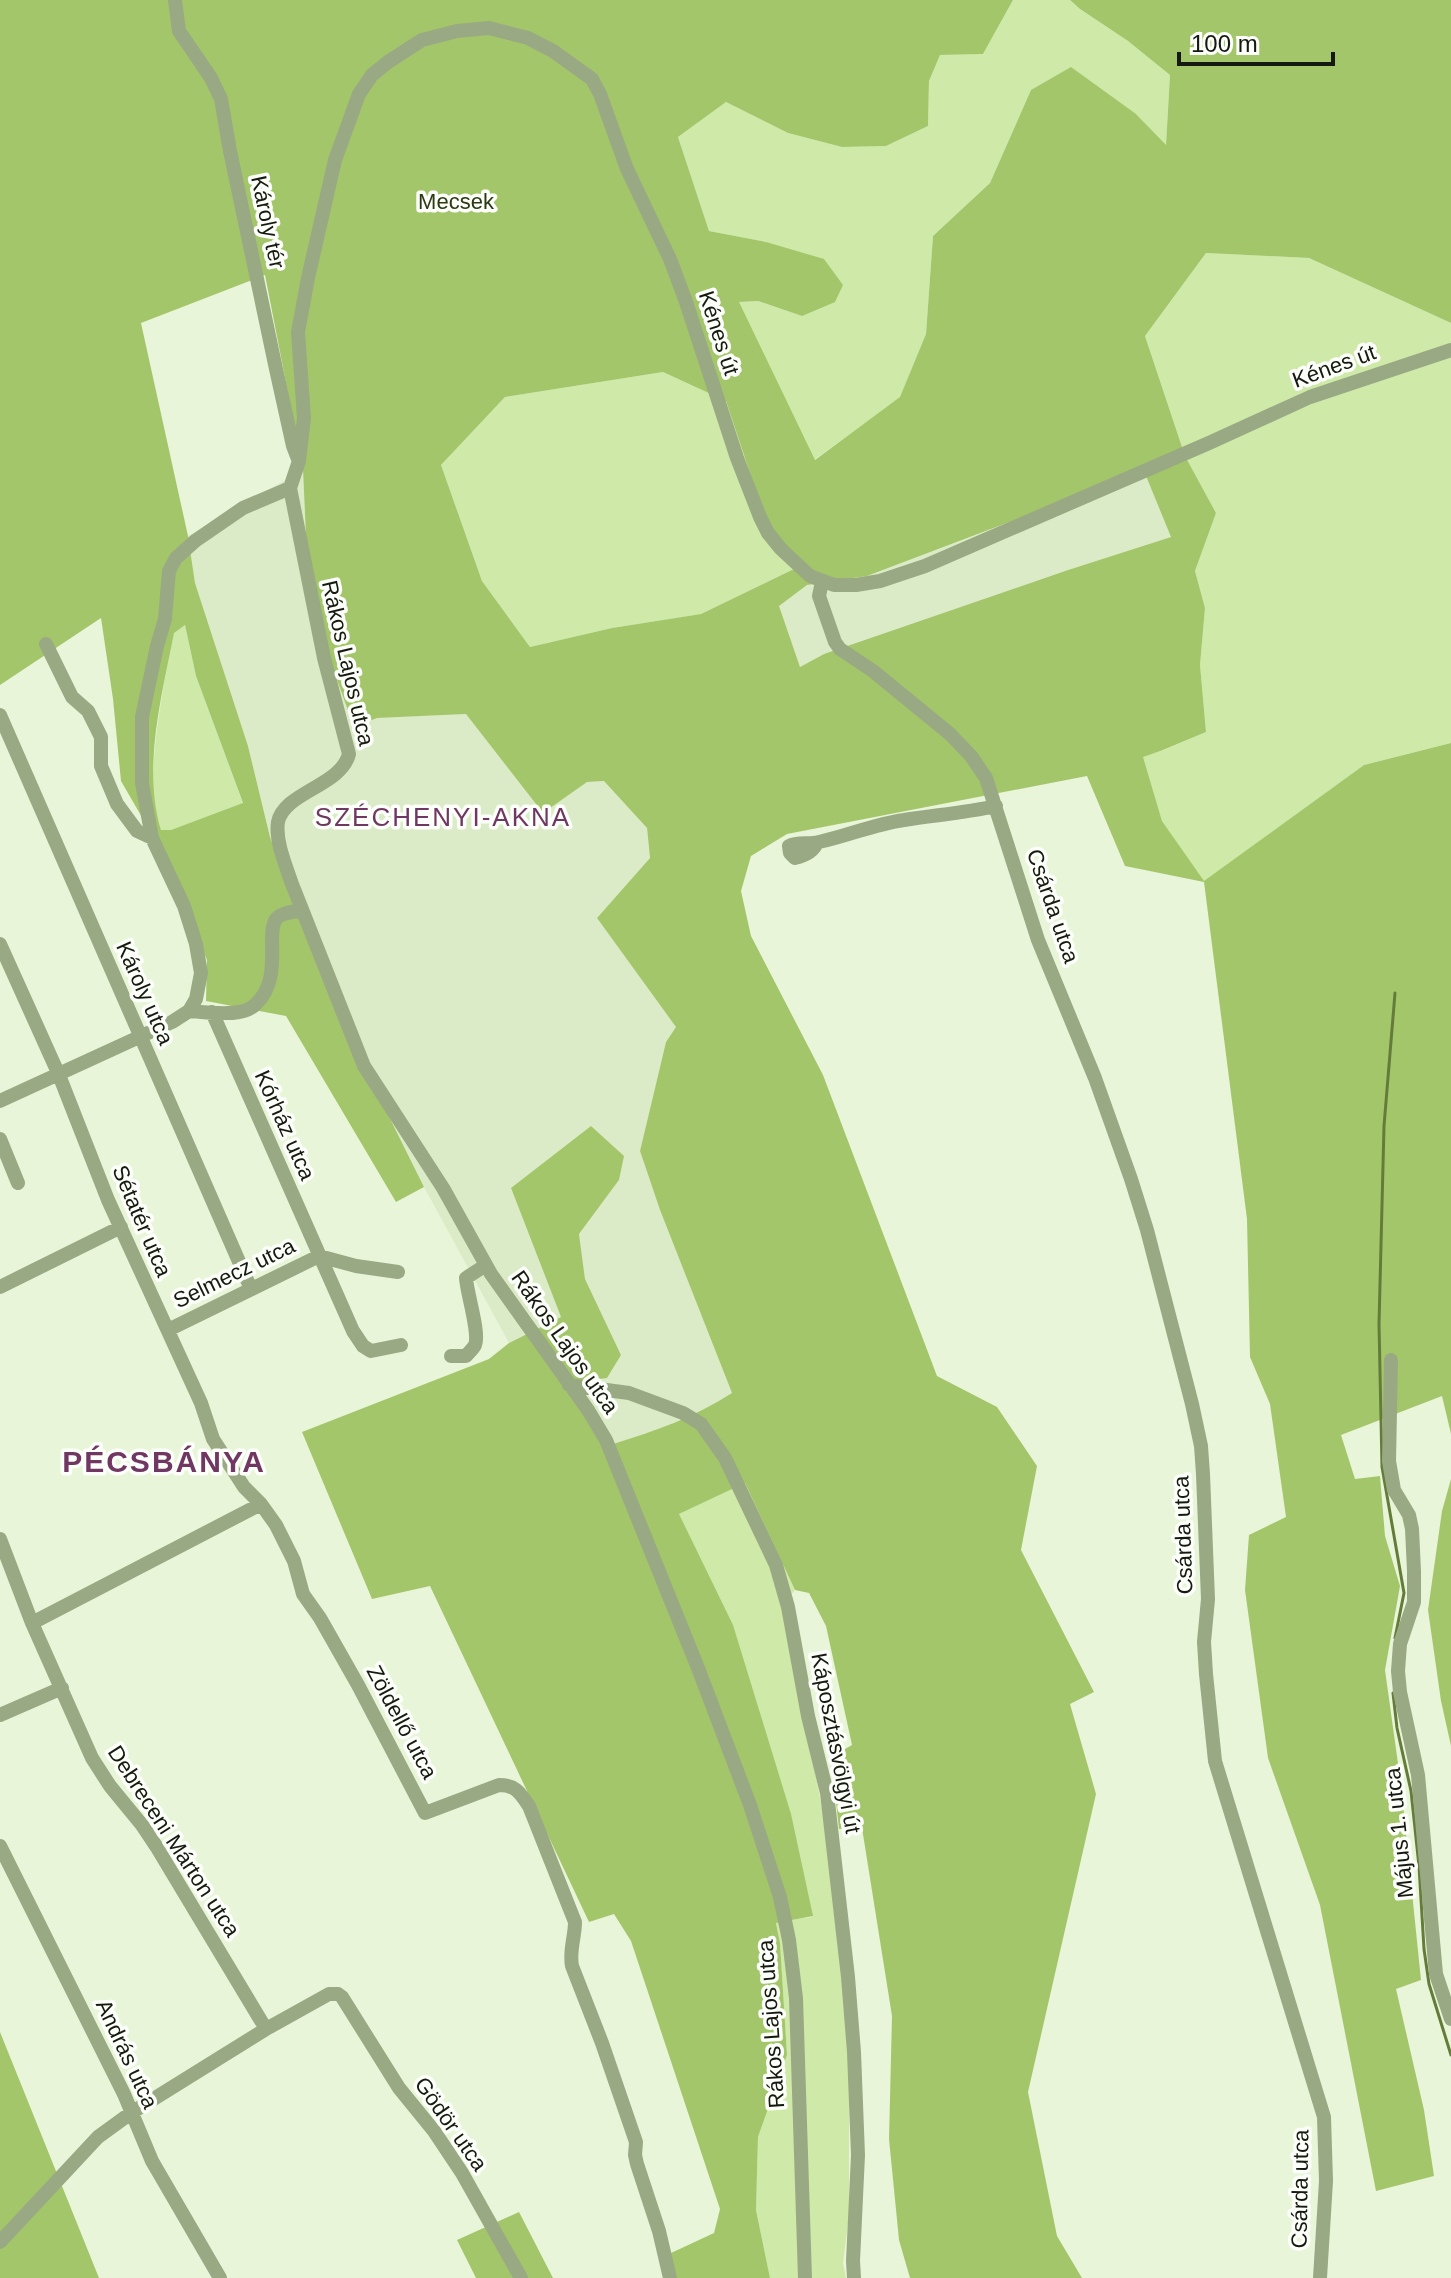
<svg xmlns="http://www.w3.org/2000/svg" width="1451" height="2278" font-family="Arial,sans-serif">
<rect width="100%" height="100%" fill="#e9f5d9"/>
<path fill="#dcebc7" d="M 303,470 L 309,602 L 377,718 L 466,714 L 587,782 L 605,781 L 647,828 L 650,858 L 597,918 L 677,1027 L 666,1042 L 640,1151 L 660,1210 L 732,1393 L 710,1407 L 657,1430 L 613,1444 L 574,1382 L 621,1355 L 585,1279 L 579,1234 L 619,1180 L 511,1188 L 561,1317 L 509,1343 L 424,1187 L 333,1004 L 270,837 L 248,746 L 195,583 L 188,536 Z
M 1145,471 L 1171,537 L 1068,570 L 824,654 L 800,667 L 778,606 L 807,585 L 867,576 Z"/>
<path fill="#cfe9a8" d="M 1013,0 L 1070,0 L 1080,9 L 1128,41 L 1170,75 L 1166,146 L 1136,114 L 1031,90 L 990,183 L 933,236 L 926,334 L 900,398 L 814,460 L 738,302 L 758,301 L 802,316 L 766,242 L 709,231 L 678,137 L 726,102 L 788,133 L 842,147 L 886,146 L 928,126 L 929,81 L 940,55 L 983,54 Z
M 1206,253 L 1309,258 L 1451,323 L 1451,743 L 1364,765 L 1204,882 L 1162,821 L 1142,756 L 1164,750 L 1206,732 L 1200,665 L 1205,608 L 1195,571 L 1216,513 L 1185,456 L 1145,336 Z
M 663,372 L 726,401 L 768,527 L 796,568 L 701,614 L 612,628 L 530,647 L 482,581 L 441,465 L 505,397 Z
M 185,625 L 196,676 L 243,804 L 171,830 L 161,830 C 158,818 154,805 153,793 C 152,739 164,685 174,632 Z
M 745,1483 L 795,1590 L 783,1604 L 824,1819 L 849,2042 L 849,2216 L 843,2263 L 846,2278 L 770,2278 L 756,2210 L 758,2137 L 787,2055 L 780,1943 L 776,1922 L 812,1917 L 679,1514 Z"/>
<path fill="#a4c66b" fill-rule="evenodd" d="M 0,0 L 1013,0 L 983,54 L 940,55 L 929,81 L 928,126 L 886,146 L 842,147 L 788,133 L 726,102 L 678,137 L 709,231 L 766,242 L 824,259 L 843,285 L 835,302 L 802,316 L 758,301 L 739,302 L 815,460 L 900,397 L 926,334 L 933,236 L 990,183 L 1031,90 L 1071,67 L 1136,114 L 1166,145 L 1170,75 L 1128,41 L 1080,9 L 1070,0 L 1451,0 L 1451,323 L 1309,258 L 1206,253 L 1145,336 L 1185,456 L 1216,513 L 1195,571 L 1205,608 L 1200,665 L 1206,732 L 1163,750 L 1143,757 L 1162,821 L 1204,881 L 1364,765 L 1451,743 L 1451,1434 L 1442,1396 L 1341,1435 L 1355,1479 L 1380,1476 L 1385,1536 L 1400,1586 L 1385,1670 L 1401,1785 L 1421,1980 L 1396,1989 L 1424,2110 L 1434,2176 L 1376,2191 L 1320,1905 L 1268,1758 L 1245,1590 L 1249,1535 L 1286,1517 L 1270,1404 L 1250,1357 L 1247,1219 L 1204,882 L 1125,866 L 1087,776 L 787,834 L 751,856 L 741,891 L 751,936 L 823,1075 L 937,1376 L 997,1407 L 1037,1466 L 1021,1550 L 1094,1692 L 1070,1704 L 1096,1794 L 1028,2092 L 1057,2236 L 1082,2278 L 910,2278 L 899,2240 L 889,2139 L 892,2016 L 862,1828 L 839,1829 L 831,1757 L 852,1745 L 826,1626 L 809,1593 L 795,1590 L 745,1483 L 679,1514 L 733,1625 L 791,1814 L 813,1916 L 776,1923 L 780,1943 L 787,2055 L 758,2137 L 756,2210 L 770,2278 L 673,2278 L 671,2253 L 714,2233 L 720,2209 L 631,1941 L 614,1914 L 589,1922 L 430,1586 L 372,1599 L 302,1432 L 489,1359 L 509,1343 L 561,1317 L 511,1188 L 591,1126 L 624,1156 L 619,1180 L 579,1234 L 585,1279 L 621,1355 L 607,1378 L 575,1382 L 613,1444 C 655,1431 695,1417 732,1393 L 660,1210 L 640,1151 L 666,1042 L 676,1027 L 597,918 L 650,858 L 647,828 L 604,781 L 587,782 L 543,813 L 466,714 L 377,718 L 354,727 L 309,602 L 303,470 L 265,275 L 141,323 L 188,536 L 195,583 L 248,746 L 270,837 L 333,1004 L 424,1187 L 396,1202 L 286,1016 L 206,1001 L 207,960 L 169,864 L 121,781 L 113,699 L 101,618 L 0,685 ZM 663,372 L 726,401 L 768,527 L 796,568 L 701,614 L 612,628 L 530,647 L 482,581 L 441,465 L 505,397 ZM 1144,471 L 1171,537 L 1068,570 L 824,654 L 800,667 L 779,606 L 807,585 L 867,576 ZM 185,625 L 196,676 L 243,803 L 171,830 L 161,830 C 142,767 162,696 174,633 Z
M 1451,1479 L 1451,1746 L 1441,1701 L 1428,1610 L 1442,1511 Z
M 0,2032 L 99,2278 L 0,2278 Z
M 519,2212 L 553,2278 L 476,2278 L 457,2240 Z"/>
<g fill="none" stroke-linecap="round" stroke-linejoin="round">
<path stroke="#647c3a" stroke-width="3" d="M 1395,993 L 1384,1126 L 1379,1324 L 1382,1467 L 1404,1593 L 1395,1638
M 1393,1693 L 1397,1728 L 1411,1791 L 1419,1866 L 1424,1949 L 1429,1984 L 1451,2055"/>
<path stroke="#99a983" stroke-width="14" d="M 175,0 L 179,31 L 211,78 L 221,99 L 230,151 L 276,369 L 293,446 L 298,459
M 822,582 L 819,596 L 835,642 L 840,649 L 873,671 L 950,734 L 971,756 L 986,778 L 1038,940 L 1095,1078 L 1131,1179 L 1147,1230 L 1192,1404 L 1201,1446 L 1203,1474 L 1208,1599 L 1204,1642 L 1206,1674 L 1215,1761 L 1324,2117 L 1326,2181 L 1320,2278
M 46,644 L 72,697 L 88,711 L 101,737 L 101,766 L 117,804 L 137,831 L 152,838
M 0,715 L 251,1289
M 817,843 C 813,852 804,856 795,858 L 790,853 L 789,846 C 798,841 809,845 819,842 C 847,836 875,824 904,820 C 935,815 965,813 996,806
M 0,944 L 59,1075 L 108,1200 L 201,1403 L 213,1439 L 244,1487 L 261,1504
M 189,1011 C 205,1012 223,1015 239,1012 C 246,1011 251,1009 256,1004 C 285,976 263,930 278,917 C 284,912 295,912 302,910
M 212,1012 L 353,1331 L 363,1346 L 371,1351 L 401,1345
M 0,1101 L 172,1022 L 189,1011 L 196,999 L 201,973 L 196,944 L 184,906 L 152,838 L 142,783 L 142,717 L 157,646 L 165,619 L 169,571 L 176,558 L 195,541 L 243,508 L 290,488
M 0,1139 L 18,1183
M 0,1287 L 121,1227
M 168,1330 L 319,1256 L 356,1266 L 398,1272
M 451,1356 L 466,1356 C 469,1352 473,1349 475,1345 C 480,1333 467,1294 466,1278 L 486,1265
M 1391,1360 L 1389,1461 L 1394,1490 L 1409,1515 L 1412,1529 L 1414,1571 L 1414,1602 L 1400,1644 L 1398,1671 L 1400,1692 L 1418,1775 L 1436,1974 L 1451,2019
M 569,1385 L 629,1393 L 683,1413 L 701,1424 L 725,1458 L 776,1565 L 788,1607 L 808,1716 L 827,1793 L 848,1977 L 854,2052 L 858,2155 L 853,2261 L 854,2278
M 0,1539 L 32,1623 L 92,1758 L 110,1786 L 142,1825 L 156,1846 L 266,2029
M 32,1623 L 261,1504 L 276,1525 L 294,1561 L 303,1594 L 320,1618 L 358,1685 L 425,1813 L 499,1785 C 516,1785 520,1793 529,1806 L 575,1922 C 575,1937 569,1951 572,1966 L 602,2043 L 636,2142 L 635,2155 L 637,2164 L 659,2231 L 670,2278
M 0,1715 L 62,1688
M 0,1846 L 124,2094 L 152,2161 L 220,2278
M 0,2242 L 98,2137 L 131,2113 L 266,2029 L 329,1994 L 338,1994 L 342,1997 L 399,2088 L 434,2131 L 462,2173 L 521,2278
M 805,2278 L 796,1998 L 789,1940 L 780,1897 L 750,1805 L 698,1668 L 606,1440 L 588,1410 L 491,1274 L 443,1188 L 364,1066 L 292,884 C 286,866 275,841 278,822 C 284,792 341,786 349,754 L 324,658 L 290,488 L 299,461 L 304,418 L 298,332 L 308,278 L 335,160 L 359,94 L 372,75 L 388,62 L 422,40 L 457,31 L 489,28 L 528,38 L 553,51 L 592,79 L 600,94 L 627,169 L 670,259 L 686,302 L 737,458 L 760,517 L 768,533 L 781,549 L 810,576 L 834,585 L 856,585 L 880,581 L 925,566 L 1209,443 L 1310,397 L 1451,350"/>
</g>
<g text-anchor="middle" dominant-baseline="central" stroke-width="7" stroke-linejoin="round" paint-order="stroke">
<g font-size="22" fill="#2c3a14" stroke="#fcfef9">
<text x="456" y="201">Mecsek</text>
</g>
<g font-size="22" fill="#15190f" stroke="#fcfef9">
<text transform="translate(268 222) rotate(78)">Károly tér</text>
<text transform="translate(719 333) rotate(72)">Kénes út</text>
<text transform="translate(1334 366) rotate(-20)">Kénes út</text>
<text transform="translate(348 663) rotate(77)">Rákos Lajos utca</text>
<text transform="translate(1053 906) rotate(71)">Csárda utca</text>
<text transform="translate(145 993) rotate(66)">Károly utca</text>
<text transform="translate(285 1125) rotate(66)">Kórház utca</text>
<text transform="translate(142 1221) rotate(67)">Sétatér utca</text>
<text transform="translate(234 1273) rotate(-26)">Selmecz utca</text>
<text transform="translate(565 1342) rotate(55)">Rákos Lajos utca</text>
<text transform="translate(1183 1535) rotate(-92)">Csárda utca</text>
<text transform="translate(402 1722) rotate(62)">Zöldellő utca</text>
<text transform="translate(836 1743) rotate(79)">Káposztásvölgyi út</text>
<text transform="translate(1399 1833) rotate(-96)">Május 1. utca</text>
<text transform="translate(174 1841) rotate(57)">Debreceni Márton utca</text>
<text transform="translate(771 2024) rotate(-94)">Rákos Lajos utca</text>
<text transform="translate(127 2054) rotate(65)">András utca</text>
<text transform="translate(451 2124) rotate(55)">Gödör utca</text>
<text transform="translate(1300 2189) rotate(-89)">Csárda utca</text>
</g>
<g font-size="26" letter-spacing="2" fill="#703763" stroke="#fcfef9">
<text x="443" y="817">SZÉCHENYI-AKNA</text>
</g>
<g font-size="30" font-weight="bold" letter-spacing="2" fill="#703763" stroke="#fcfef9">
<text x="164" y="1461">PÉCSBÁNYA</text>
</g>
</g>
<path d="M1179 52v12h154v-12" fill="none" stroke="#15190f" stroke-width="4"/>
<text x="1191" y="52" font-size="24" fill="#15190f" stroke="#fcfef9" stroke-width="6" paint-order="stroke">100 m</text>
</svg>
